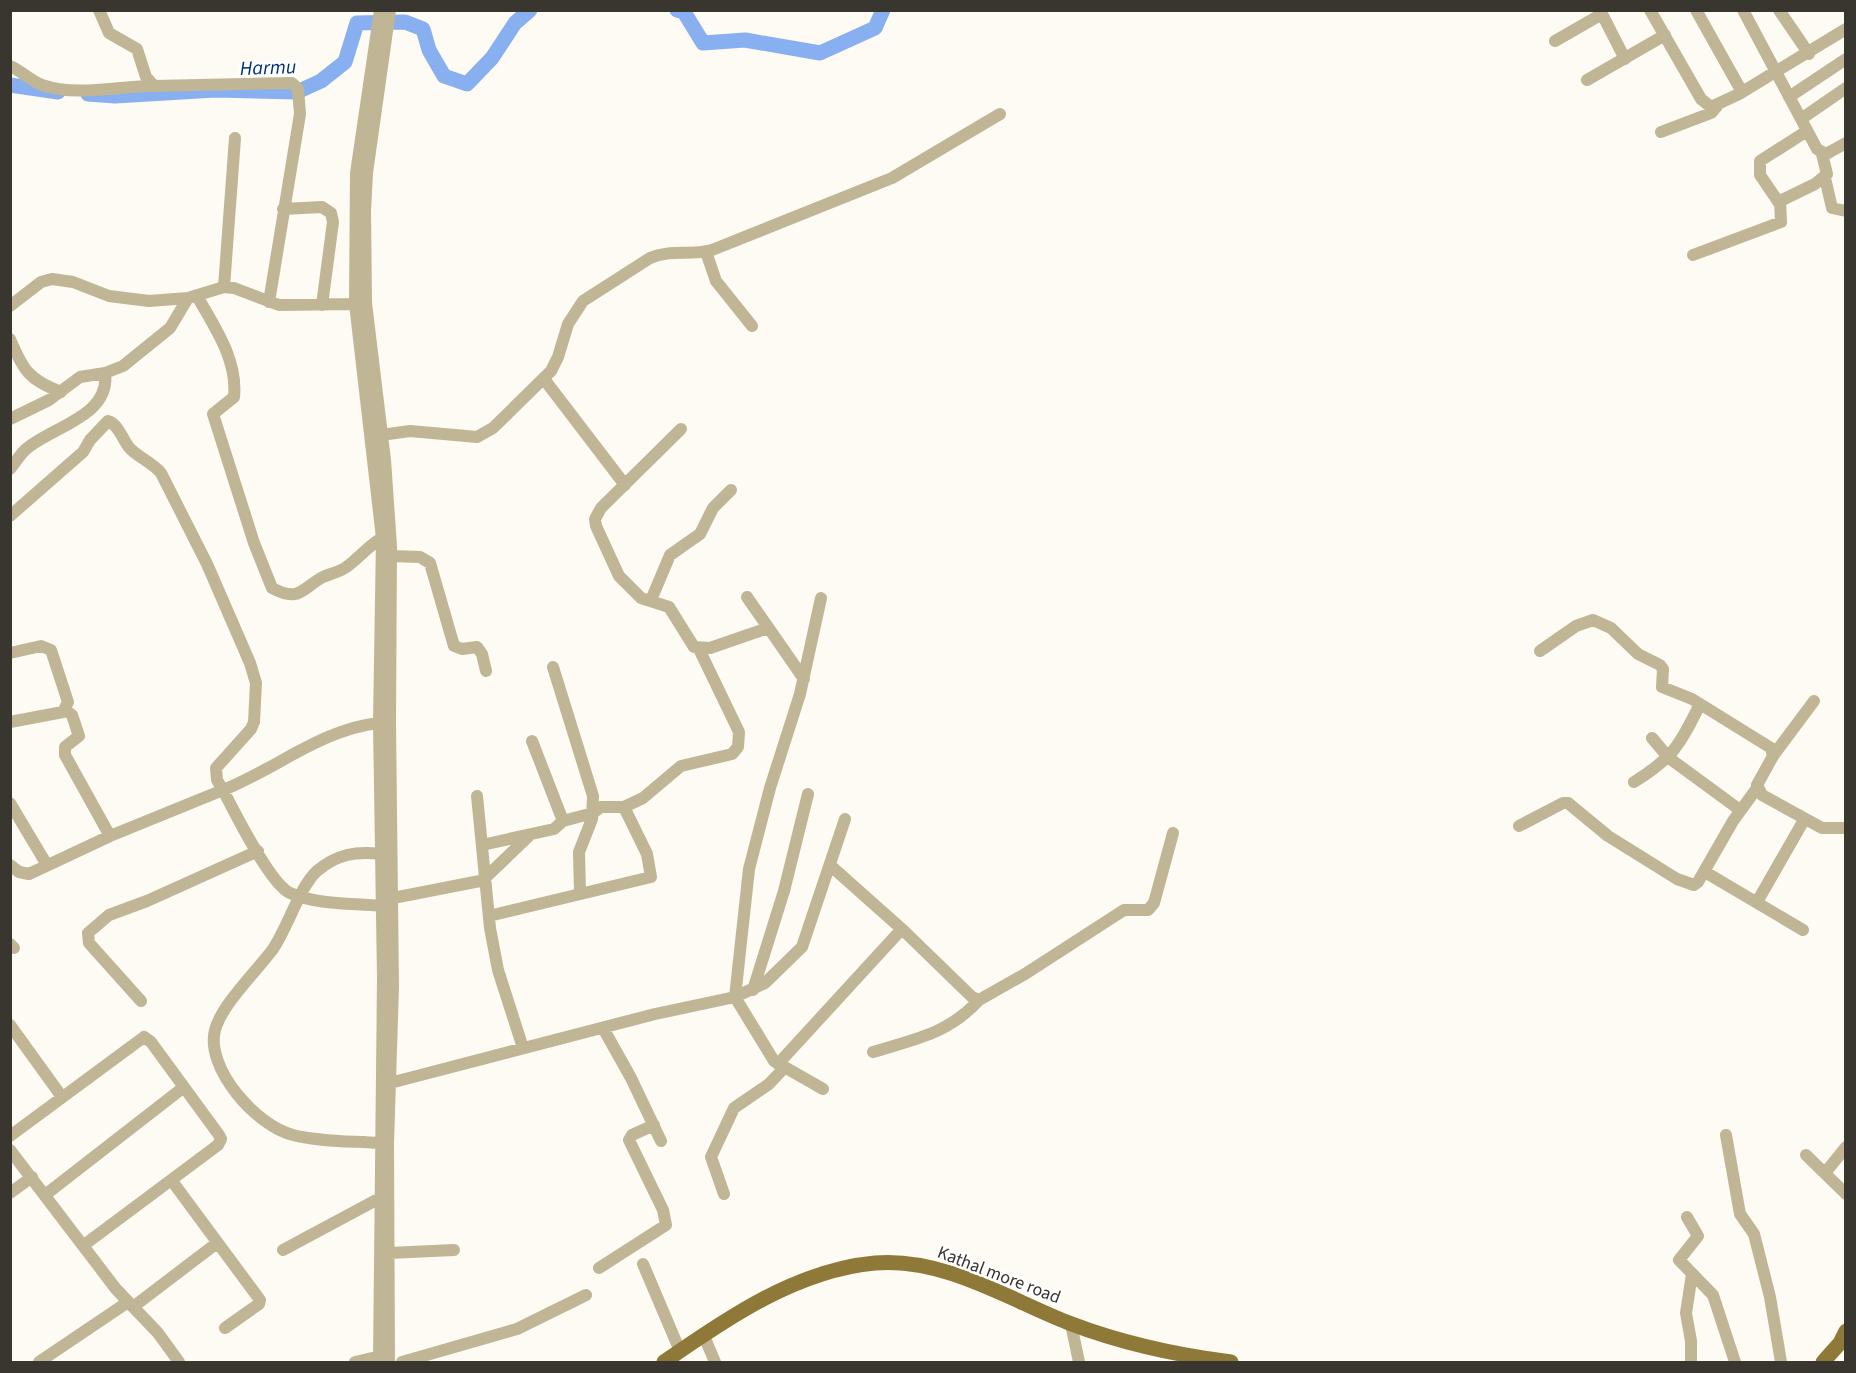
<svg xmlns="http://www.w3.org/2000/svg" width="1856" height="1373" font-family="'Source Sans 3',sans-serif">
<rect width="100%" height="100%" fill="#fefaf4"/>
<g fill="none" stroke-linecap="round" stroke-linejoin="round">
<path stroke="#88aff0" stroke-width="15" d="M 677,10 L 684,12 L 703,43 L 745,40 L 820,53 L 875,28 L 883,10
M 10,85 L 58,92
M 88,94 L 115,96 L 215,90 L 297,92 L 321,81 L 345,62 L 357,23 L 405,22 L 423,29 L 429,50 L 444,76 L 467,84 L 492,58 L 515,23 L 530,10"/>
<path stroke="#c0b594" stroke-width="12" d="M 99,10 L 109,33 L 137,49 L 146,77 L 154,86 L 292,83 L 298,89 L 300,114 L 269,302
M 1600,10 L 1625,59
M 1650,10 L 1701,99 L 1711,107 L 1739,94 L 1846,29
M 1696,10 L 1742,92
M 1743,10 L 1817,149 L 1826,154 L 1846,143
M 1779,10 L 1809,54
M 1555,41 L 1602,14
M 10,66 C 22,71 30,81 42,85 C 77,97 118,86 154,86
M 1587,80 L 1665,35
M 1789,97 L 1846,59
M 1801,119 L 1846,88
M 1661,132 L 1711,113 L 1718,105
M 1825,178 L 1832,208 L 1846,211
M 1779,203 L 1760,175 L 1760,161 L 1807,131
M 283,209 L 322,207 L 331,213 L 333,222 L 322,305
M 706,252 L 716,281 L 752,326
M 1693,255 L 1781,222 L 1780,201 L 1815,184 L 1827,174 L 1822,154
M 224,287 L 235,138
M 197,296 C 214,326 238,360 234,397 L 213,414 L 254,543 L 272,588 C 300,603 302,588 323,577 C 332,573 341,572 349,565 C 361,556 368,546 382,538
M 10,306 L 41,282 L 52,279 L 73,282 L 109,296 L 149,301 L 188,298 L 224,287 L 234,288 L 279,305 L 355,304
M 10,339 C 23,370 29,380 61,392
M 544,379 L 625,485
M 10,419 L 49,400 L 80,377 L 105,373 L 123,366 L 170,328 L 188,298
M 681,429 L 601,508 L 595,519 L 596,526 L 619,576 L 641,598 L 669,607 L 694,647 L 710,648 L 768,628
M 381,435 L 410,431 L 477,437 L 493,428 L 551,371 L 558,357 L 568,324 L 583,301 L 650,258 C 670,249 691,256 712,250 L 892,178 L 1000,114
M 10,469 C 15,463 19,456 25,450 C 50,427 111,417 105,373
M 10,516 L 83,452 L 90,440 L 108,421 C 118,424 122,438 128,446 C 135,456 152,462 161,473 L 207,564 L 250,663 L 256,683 L 254,722 L 251,729 L 216,768 L 217,780 L 223,790 C 276,769 322,729 379,723
M 391,556 L 420,557 L 430,563 L 454,646 L 462,649 L 477,647 L 482,654 L 486,671
M 747,597 L 804,679
M 821,598 L 800,694 L 770,788 L 749,869 L 735,997 L 774,1061 L 823,1089
M 651,600 L 670,555 L 700,534 L 713,508 L 731,490
M 1540,651 L 1576,626 L 1593,620 L 1611,628 L 1638,654 L 1660,665 L 1663,669 L 1662,687 L 1692,699 L 1771,748 L 1773,756 L 1757,785 L 1762,795 L 1822,828 L 1846,828
M 10,653 L 41,646 L 51,650 L 68,702 L 63,712 L 10,722
M 553,667 L 593,796 L 592,819 L 579,852 L 580,893
M 66,710 L 72,715 L 79,736 L 65,747 L 65,755 L 110,836
M 1652,738 L 1669,758 L 1740,810
M 1773,756 L 1814,701
M 1634,782 C 1673,758 1680,745 1700,704
M 477,796 L 490,928 L 498,970 L 523,1048
M 10,803 L 47,865
M 563,821 L 593,813 L 601,807 L 624,807 L 643,798 L 681,766 L 732,754 L 738,747 L 739,732 L 699,649
M 1519,826 L 1563,803 L 1568,803 L 1608,836 L 1677,879 L 1694,885 L 1698,882 L 1733,821 L 1757,788
M 482,845 L 554,829 L 563,821 L 532,741
M 10,865 L 19,872 L 29,874 L 110,836 L 223,790 C 235,813 270,884 290,893 C 317,905 353,903 381,906
M 831,866 L 904,931
M 1705,872 L 1803,930
M 485,878 L 530,835
M 393,898 L 485,880
M 1757,902 L 1804,820
M 489,916 L 651,877 L 647,854 L 624,807
M 10,944 L 14,948
M 753,990 L 784,891 L 808,794
M 141,1001 L 89,943 L 88,933 L 109,915 L 147,901 L 258,851
M 10,1025 L 62,1097
M 603,1028 L 631,1078 L 661,1141
M 873,1052 C 915,1039 948,1034 979,1000
M 778,1064 L 900,931 L 904,931 L 972,997 L 979,1000 L 1025,974 L 1124,910 L 1148,910 L 1154,903 L 1173,833
M 390,1083 L 655,1014 L 735,997 L 765,983 L 802,947 L 845,819
M 1726,1135 L 1740,1214 L 1754,1234 L 1770,1297 L 1781,1362
M 10,1136 L 144,1037 L 151,1042 L 219,1135 L 221,1139 L 218,1145 L 84,1245
M 379,1143 C 351,1141 321,1142 293,1135 C 258,1127 205,1069 215,1030 C 222,1004 256,972 273,949 C 288,927 300,886 317,871 C 337,854 356,851 381,854
M 10,1150 L 116,1289 L 158,1333 L 179,1362
M 1806,1155 L 1846,1194
M 1825,1173 L 1846,1147
M 172,1181 L 260,1300 L 259,1304 L 225,1328
M 10,1193 L 32,1177
M 724,1194 L 711,1157 L 734,1108 L 769,1084 L 784,1068
M 45,1195 L 184,1087
M 1687,1217 L 1698,1236 L 1679,1260 L 1713,1295 L 1735,1362
M 283,1250 L 380,1198
M 389,1253 L 454,1250
M 643,1264 L 680,1351
M 599,1268 L 666,1225 L 663,1210 L 629,1140 L 632,1135 L 654,1125
M 133,1307 L 217,1243
M 1071,1324 L 1079,1362
M 704,1336 L 715,1362
M 39,1362 L 128,1302
M 355,1362 L 385,1355
M 379,1362 L 383,977 L 379,723 L 382,538 L 355,304 L 356,173 L 380,10
M 389,1362 L 388,1143 L 393,987 L 390,722 L 391,546 L 385,460 L 366,303 L 365,211 L 367,173 L 390,10
M 402,1362 L 517,1329 L 586,1295
M 1691,1362 L 1691,1341 L 1686,1313 L 1692,1274"/>
<path stroke="#8e7939" stroke-width="15" d="M 664,1362 C 727,1318 797,1270 875,1263 C 943,1257 1008,1299 1069,1323 C 1121,1343 1176,1355 1231,1362
M 1823,1362 L 1840,1343 L 1846,1331"/>
</g>
<g text-anchor="middle" dominant-baseline="central" stroke-width="5" stroke-linejoin="round" paint-order="stroke">
<g font-size="18" fill="#39352f" stroke="#fff">
<text transform="translate(999 1275) rotate(21)">Kathal more road</text>
</g>
<g font-size="20" font-style="italic" fill="#023079" stroke="#fff">
<text transform="translate(268 68) rotate(-2)">Harmu</text>
</g>
</g>
<rect width="1856" height="1373" fill="none" stroke="#39352f" stroke-width="24"/>
</svg>
